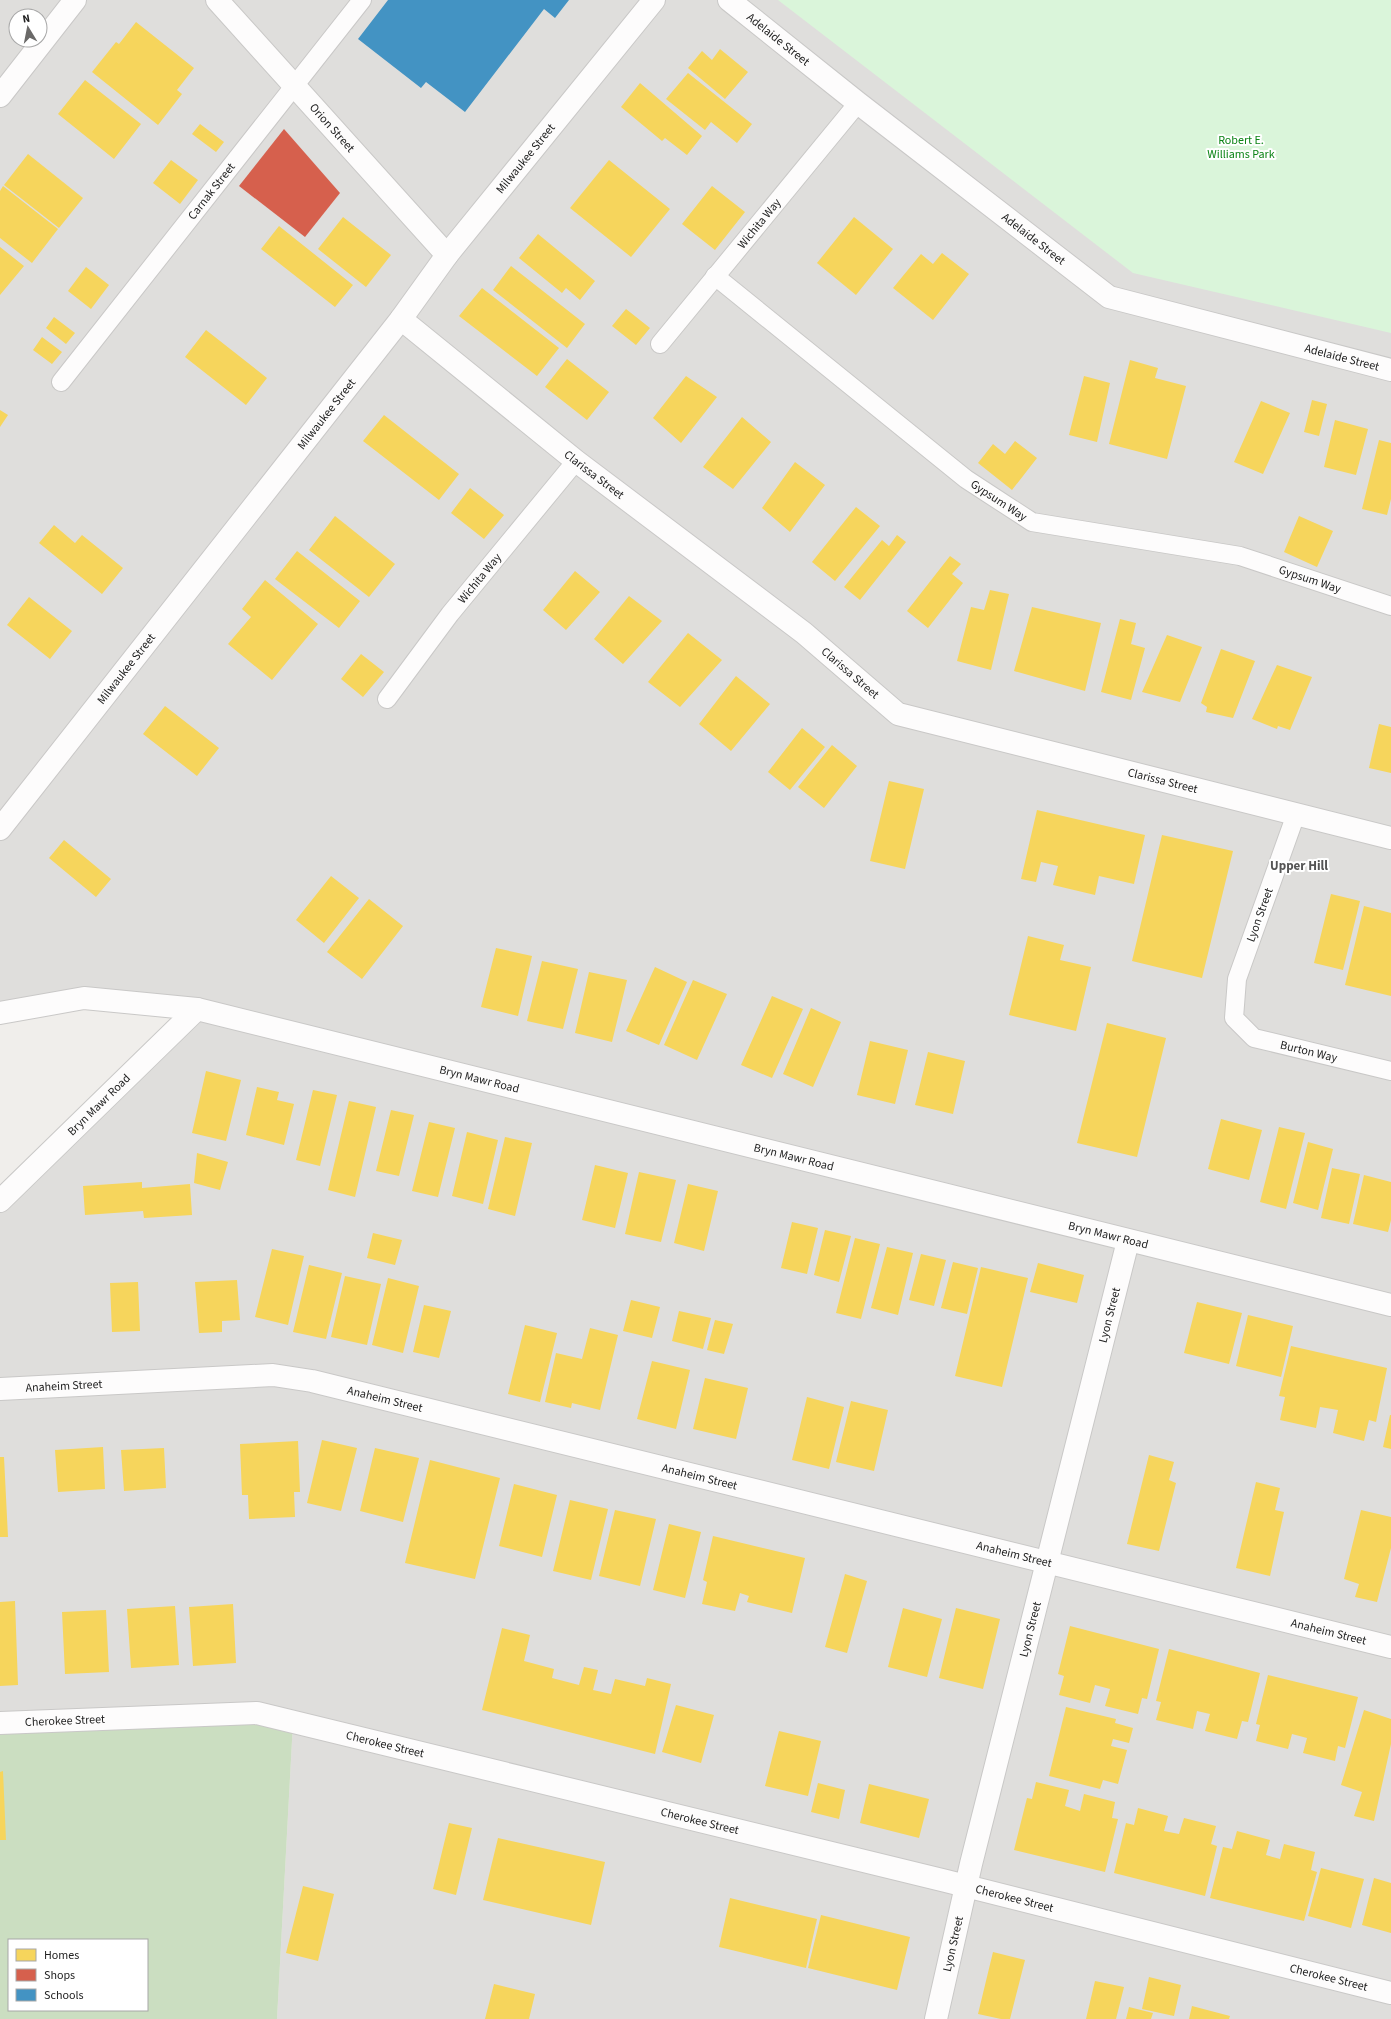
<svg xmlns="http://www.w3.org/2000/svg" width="1391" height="2019" font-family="'Source Sans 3',sans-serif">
<rect width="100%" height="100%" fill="#f0eeeb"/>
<path fill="#dfdedc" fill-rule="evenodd" d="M 0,0 L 1391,0 L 1391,2019 L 277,2019 L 293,1722 L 0,1724 L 0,1201 L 197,1009 L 84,998 L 0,1013 ZM 16,16 L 40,16 L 40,40 L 16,40 Z"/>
<path fill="#cbdec1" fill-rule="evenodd" d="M 293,1722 L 277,2019 L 0,2019 L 0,1724 ZM 9,1940 L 147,1940 L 147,2010 L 9,2010 Z"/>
<path fill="#daf5da" d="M 778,0 L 1391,0 L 1391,333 L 1133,273 Z"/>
<path fill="#f6d55c" d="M 136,22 L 194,68 L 177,90 L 182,94 L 158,125 L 92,72 L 116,42 L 119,44 Z
M 720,49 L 748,72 L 725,99 L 688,68 L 702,51 L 712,60 Z
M 688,73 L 752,124 L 737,143 L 711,122 L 705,130 L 666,99 Z
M 85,80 L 141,124 L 114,159 L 58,114 Z
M 640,83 L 702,136 L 687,155 L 665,138 L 662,141 L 621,107 Z
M 200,124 L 224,142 L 216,152 L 192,134 Z
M 28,154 L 83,198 L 59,228 L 4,185 Z
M 171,160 L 198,180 L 180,204 L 153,183 Z
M 609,160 L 670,209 L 631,257 L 570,208 Z
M 3,186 L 58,229 L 32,263 L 0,238 L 0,191 Z
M 712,186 L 745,212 L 715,250 L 682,224 Z
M 343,217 L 391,255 L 366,287 L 318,249 Z
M 854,217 L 893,249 L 856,295 L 817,263 Z
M 279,226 L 353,285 L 335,307 L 261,249 Z
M 538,234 L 595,281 L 580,300 L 566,288 L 562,293 L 519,258 Z
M 0,247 L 24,266 L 0,295 Z
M 942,253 L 969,274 L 933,320 L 893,288 L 921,254 L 933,264 Z
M 511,266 L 585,324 L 567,348 L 493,290 Z
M 86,267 L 109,285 L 91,309 L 68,291 Z
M 482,288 L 559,348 L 537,376 L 459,316 Z
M 626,309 L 650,328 L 636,345 L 612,326 Z
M 54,317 L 75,333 L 66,344 L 46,328 Z
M 206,330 L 267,378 L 246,405 L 185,357 Z
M 42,337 L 62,352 L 52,364 L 33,350 Z
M 567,359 L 609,392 L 587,420 L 545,387 Z
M 1130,360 L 1158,368 L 1155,378 L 1186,386 L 1167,459 L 1109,444 Z
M 686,376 L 717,397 L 681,443 L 653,418 Z
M 1084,376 L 1110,383 L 1097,442 L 1069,435 Z
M 1312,400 L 1327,404 L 1319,436 L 1304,432 Z
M 1261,401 L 1290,413 L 1263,474 L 1234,462 Z
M 0,410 L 8,415 L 0,427 Z
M 384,415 L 459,474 L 439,500 L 363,441 Z
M 742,417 L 771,442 L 733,489 L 703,467 Z
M 1335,420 L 1368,429 L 1356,475 L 1324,467 Z
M 1379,440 L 1391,443 L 1391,499 L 1387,515 L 1362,509 Z
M 1015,441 L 1037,458 L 1012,490 L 978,463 L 993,444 L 1005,454 Z
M 795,462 L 825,485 L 790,532 L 762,508 Z
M 470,488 L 504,515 L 484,539 L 451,513 Z
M 856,507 L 880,526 L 835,581 L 812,562 Z
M 335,516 L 395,564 L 369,597 L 309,550 Z
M 1299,516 L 1333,531 L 1317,567 L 1284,552 Z
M 54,525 L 75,543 L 82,535 L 123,568 L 102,594 L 39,543 Z
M 897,535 L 906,542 L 860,600 L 844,587 L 882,540 L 889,546 Z
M 297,551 L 360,601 L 339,628 L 275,579 Z
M 950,556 L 961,564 L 952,574 L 963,583 L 928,628 L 907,611 Z
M 575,571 L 600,592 L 566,630 L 543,610 Z
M 265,580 L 318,624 L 272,680 L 228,644 L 251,617 L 242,609 Z
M 990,590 L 1009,594 L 991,670 L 957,661 L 971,607 L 984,610 Z
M 629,596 L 662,621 L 623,664 L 594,639 Z
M 29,597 L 72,631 L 50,659 L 7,625 Z
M 1032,607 L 1101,623 L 1085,691 L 1014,671 Z
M 1120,619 L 1136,623 L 1131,644 L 1145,648 L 1131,700 L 1101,692 Z
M 688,633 L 722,660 L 680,707 L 648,682 Z
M 1167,635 L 1202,647 L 1180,702 L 1142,692 Z
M 1221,649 L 1255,661 L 1233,718 L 1206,712 L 1207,707 L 1201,703 Z
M 361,654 L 384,672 L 363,697 L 341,679 Z
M 1277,665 L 1312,677 L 1290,730 L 1278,726 L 1277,729 L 1252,719 Z
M 736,676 L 770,704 L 731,751 L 699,724 Z
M 165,706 L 219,748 L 197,776 L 143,734 Z
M 1379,724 L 1391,727 L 1391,773 L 1369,768 Z
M 802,728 L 825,747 L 790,790 L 768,772 Z
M 832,745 L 857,766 L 824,808 L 798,787 Z
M 889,781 L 924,789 L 905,869 L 870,861 Z
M 1037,810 L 1145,835 L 1134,884 L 1099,876 L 1095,895 L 1053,885 L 1058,866 L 1041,862 L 1036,882 L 1021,879 Z
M 1162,835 L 1233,851 L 1202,978 L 1132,961 Z
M 64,840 L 111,879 L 96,897 L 49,858 Z
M 331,876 L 359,898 L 324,943 L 296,920 Z
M 1331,894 L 1360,901 L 1343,970 L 1314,963 Z
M 369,899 L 403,926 L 362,979 L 327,952 Z
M 1364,906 L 1391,913 L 1391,996 L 1345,985 Z
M 1028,936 L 1064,945 L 1060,960 L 1091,967 L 1076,1031 L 1009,1015 Z
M 496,948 L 532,956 L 518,1016 L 481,1007 Z
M 542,961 L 578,969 L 563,1029 L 527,1021 Z
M 655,967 L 687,982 L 659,1045 L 626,1031 Z
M 589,972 L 627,980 L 612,1042 L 575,1033 Z
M 693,980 L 727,994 L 697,1060 L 664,1045 Z
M 772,996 L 803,1009 L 772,1078 L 741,1065 Z
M 811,1008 L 841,1022 L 813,1087 L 783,1074 Z
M 1107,1023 L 1166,1038 L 1137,1157 L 1077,1143 Z
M 870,1041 L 908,1050 L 895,1104 L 857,1095 Z
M 928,1052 L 965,1061 L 953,1114 L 915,1105 Z
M 206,1071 L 241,1080 L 226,1141 L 192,1133 Z
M 257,1087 L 279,1092 L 277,1100 L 294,1104 L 284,1145 L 246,1135 Z
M 313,1090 L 337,1095 L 320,1166 L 296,1160 Z
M 349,1101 L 376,1107 L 355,1197 L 328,1190 Z
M 391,1110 L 414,1115 L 399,1176 L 376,1171 Z
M 1221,1119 L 1262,1130 L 1249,1180 L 1208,1169 Z
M 429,1122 L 455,1128 L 438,1197 L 412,1191 Z
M 1279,1127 L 1305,1133 L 1286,1209 L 1260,1202 Z
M 467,1132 L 498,1140 L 483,1204 L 452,1196 Z
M 505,1137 L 532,1143 L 515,1216 L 488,1209 Z
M 1308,1142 L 1333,1149 L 1318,1210 L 1293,1203 Z
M 197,1153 L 228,1162 L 220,1190 L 194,1183 Z
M 595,1165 L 628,1173 L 615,1228 L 582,1220 Z
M 1332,1168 L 1360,1174 L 1349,1224 L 1321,1218 Z
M 639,1172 L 676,1180 L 661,1242 L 625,1234 Z
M 1364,1175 L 1391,1182 L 1391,1220 L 1388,1232 L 1353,1224 Z
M 142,1182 L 142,1188 L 190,1184 L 192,1215 L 144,1218 L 143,1211 L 85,1215 L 83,1186 Z
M 688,1184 L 718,1191 L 704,1251 L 674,1243 Z
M 792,1222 L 818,1228 L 807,1274 L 781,1268 Z
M 825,1230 L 851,1236 L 839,1282 L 814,1275 Z
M 373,1233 L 402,1240 L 395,1265 L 367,1258 Z
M 855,1238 L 880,1244 L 861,1319 L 836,1313 Z
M 887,1247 L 913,1253 L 898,1315 L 871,1308 Z
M 272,1249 L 304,1256 L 288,1325 L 255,1317 Z
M 921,1254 L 946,1260 L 934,1306 L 909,1300 Z
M 953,1262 L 978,1268 L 967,1314 L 941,1308 Z
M 1038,1263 L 1084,1275 L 1077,1303 L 1030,1292 Z
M 309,1265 L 342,1273 L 326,1339 L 293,1332 Z
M 981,1267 L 1028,1278 L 1002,1387 L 955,1376 Z
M 345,1276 L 381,1284 L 367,1345 L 331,1337 Z
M 388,1278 L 419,1286 L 403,1353 L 372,1345 Z
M 237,1280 L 240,1320 L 222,1321 L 222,1332 L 199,1333 L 195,1282 Z
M 138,1282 L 140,1331 L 112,1332 L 110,1283 Z
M 631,1300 L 660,1307 L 652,1338 L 623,1331 Z
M 1197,1302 L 1242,1313 L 1229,1364 L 1184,1353 Z
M 424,1305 L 451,1311 L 439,1358 L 413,1352 Z
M 679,1311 L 711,1318 L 703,1349 L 672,1341 Z
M 1248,1315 L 1293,1326 L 1281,1377 L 1236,1366 Z
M 715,1320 L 733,1324 L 724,1354 L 707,1350 Z
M 525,1325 L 557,1333 L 540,1402 L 508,1394 Z
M 590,1328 L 618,1335 L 600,1410 L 572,1403 L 571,1408 L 545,1402 L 556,1353 L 582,1359 Z
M 1291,1346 L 1387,1368 L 1376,1422 L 1369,1420 L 1364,1441 L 1333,1433 L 1338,1410 L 1320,1407 L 1316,1428 L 1280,1420 L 1285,1397 L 1279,1396 Z
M 652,1361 L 690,1370 L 676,1429 L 637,1419 Z
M 705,1378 L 748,1388 L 736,1439 L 693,1429 Z
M 807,1397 L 844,1407 L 829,1469 L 792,1460 Z
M 851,1401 L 888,1410 L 874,1471 L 836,1462 Z
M 1390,1415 L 1391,1415 L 1391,1449 L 1383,1447 Z
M 322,1440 L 357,1448 L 341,1511 L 307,1503 Z
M 298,1441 L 300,1492 L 294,1492 L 295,1517 L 249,1519 L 248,1495 L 242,1495 L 240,1444 Z
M 103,1447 L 105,1489 L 58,1492 L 55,1450 Z
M 164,1448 L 166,1488 L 124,1491 L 121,1450 Z
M 375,1448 L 419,1458 L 403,1522 L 360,1511 Z
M 1149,1455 L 1174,1462 L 1169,1480 L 1176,1483 L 1159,1551 L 1127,1544 Z
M 0,1457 L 4,1457 L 8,1537 L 0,1537 Z
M 430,1460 L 500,1478 L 475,1579 L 405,1563 Z
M 1256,1482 L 1280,1488 L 1275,1510 L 1284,1512 L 1270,1576 L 1236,1568 Z
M 514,1484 L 557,1495 L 542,1557 L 499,1546 Z
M 570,1500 L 608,1509 L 591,1580 L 553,1571 Z
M 615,1510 L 656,1519 L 640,1586 L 599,1576 Z
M 1361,1510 L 1391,1517 L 1391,1548 L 1377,1602 L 1355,1597 L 1359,1584 L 1344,1579 Z
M 669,1524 L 701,1532 L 685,1598 L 653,1590 Z
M 713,1536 L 805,1558 L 792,1613 L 747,1602 L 749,1596 L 740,1593 L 735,1611 L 702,1604 L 707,1582 L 703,1580 Z
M 845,1574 L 867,1581 L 847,1653 L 825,1647 Z
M 15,1601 L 18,1685 L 0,1686 L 0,1602 Z
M 233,1604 L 236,1663 L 193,1666 L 189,1607 Z
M 175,1606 L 179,1665 L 131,1668 L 127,1609 Z
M 903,1608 L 942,1619 L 927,1677 L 888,1667 Z
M 956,1608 L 1000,1619 L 983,1689 L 939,1678 Z
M 106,1610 L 109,1672 L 65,1674 L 62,1612 Z
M 1070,1626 L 1159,1649 L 1147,1699 L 1142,1698 L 1138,1714 L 1105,1706 L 1110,1689 L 1095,1685 L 1090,1703 L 1059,1695 L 1064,1676 L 1058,1674 Z
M 502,1628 L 530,1635 L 524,1661 L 554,1669 L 552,1678 L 579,1685 L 584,1667 L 598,1670 L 593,1690 L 611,1694 L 615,1679 L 645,1686 L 647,1678 L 671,1684 L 655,1754 L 482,1710 Z
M 1169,1649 L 1260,1673 L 1248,1722 L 1242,1721 L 1237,1739 L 1205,1731 L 1210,1714 L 1197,1711 L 1193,1729 L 1156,1720 L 1161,1702 L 1156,1701 Z
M 1268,1675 L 1358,1697 L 1345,1748 L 1338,1746 L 1335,1761 L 1303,1753 L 1307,1738 L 1292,1734 L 1288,1749 L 1256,1741 L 1260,1725 L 1256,1724 Z
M 676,1705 L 714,1715 L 701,1763 L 662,1752 Z
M 1066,1707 L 1116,1719 L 1115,1723 L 1133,1728 L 1129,1743 L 1113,1739 L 1111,1746 L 1127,1750 L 1118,1784 L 1103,1780 L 1100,1789 L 1049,1776 Z
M 1364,1710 L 1391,1719 L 1391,1744 L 1374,1821 L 1354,1816 L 1362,1792 L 1341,1785 Z
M 779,1731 L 821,1741 L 808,1796 L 765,1786 Z
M 3,1771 L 6,1840 L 0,1840 L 0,1772 Z
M 1036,1782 L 1069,1790 L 1065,1806 L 1080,1811 L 1084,1794 L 1115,1802 L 1112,1818 L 1118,1819 L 1105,1872 L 1014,1850 L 1027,1798 L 1032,1799 Z
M 818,1783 L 845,1790 L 839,1819 L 811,1812 Z
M 869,1784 L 929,1799 L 919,1838 L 860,1823 Z
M 1138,1808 L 1168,1816 L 1164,1831 L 1179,1834 L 1184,1818 L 1216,1826 L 1211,1844 L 1217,1846 L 1205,1896 L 1114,1873 L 1126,1823 L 1134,1825 Z
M 449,1823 L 472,1828 L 456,1895 L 433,1889 Z
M 1237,1831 L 1270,1840 L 1266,1855 L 1280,1859 L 1284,1844 L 1315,1852 L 1311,1870 L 1317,1872 L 1304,1921 L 1210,1898 L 1223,1847 L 1232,1849 Z
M 498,1838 L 605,1862 L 591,1925 L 483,1900 Z
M 1321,1868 L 1364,1879 L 1351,1928 L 1308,1916 Z
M 1374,1878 L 1391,1883 L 1391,1933 L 1362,1925 Z
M 303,1886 L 334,1894 L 318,1961 L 286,1953 Z
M 730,1898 L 817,1919 L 806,1968 L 719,1947 Z
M 821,1915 L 910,1937 L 897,1990 L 808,1968 Z
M 993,1952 L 1025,1960 L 1010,2019 L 1001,2019 L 978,2014 Z
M 1149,1977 L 1181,1985 L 1174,2016 L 1142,2009 Z
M 1095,1981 L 1124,1987 L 1116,2019 L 1086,2019 Z
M 494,1984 L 535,1994 L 529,2019 L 485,2019 Z
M 1192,2006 L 1230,2016 L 1229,2019 L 1189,2019 Z
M 1129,2007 L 1153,2013 L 1151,2019 L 1126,2019 Z"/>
<path fill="#d6604d" d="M 284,129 L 340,193 L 305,237 L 239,186 Z"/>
<path fill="#4393c3" d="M 388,0 L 569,0 L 555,18 L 544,9 L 465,112 L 426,82 L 421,88 L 358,39 Z"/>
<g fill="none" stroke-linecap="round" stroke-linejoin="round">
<g stroke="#c9c8c7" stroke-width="20">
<g id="lane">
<path id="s1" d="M 715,276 L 966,479 L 1032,522 L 1240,556 L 1391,606"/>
<path id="s2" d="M 660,344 L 858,103"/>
<path id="s3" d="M 61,382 L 362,0"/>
<path id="s4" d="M 387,699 L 450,614 L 576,461"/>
<path id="s5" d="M 1296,814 L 1237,979 L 1234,1018 L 1254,1038 L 1391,1071"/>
</g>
</g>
<g stroke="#c9c8c7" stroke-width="24">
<g id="street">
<path id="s6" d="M 217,0 L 447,255"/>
<path id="s7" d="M 729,0 L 858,103 L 1109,297 L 1391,370"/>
<path d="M 0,96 L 75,0"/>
<path id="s8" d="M 401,319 L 576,461 L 804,633 L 898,714 L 1391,838"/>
<path id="s9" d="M 0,829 L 401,319 L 447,255 L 654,0"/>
<path d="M 0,1013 L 84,998 L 197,1009"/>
<path id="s10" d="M 0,1201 L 197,1009 L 1391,1305"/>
<path id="s11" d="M 0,1389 L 273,1375 L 312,1381 L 1391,1647"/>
<path id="s12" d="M 0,1723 L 257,1713 L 946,1881 L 1391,1993"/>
<path id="s13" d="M 936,2019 L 971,1864 L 1128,1241"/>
</g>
</g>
<use href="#lane" stroke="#fdfcfc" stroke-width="18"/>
<use href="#street" stroke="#fdfcfc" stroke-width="22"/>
</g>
<g text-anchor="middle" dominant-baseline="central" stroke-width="4" stroke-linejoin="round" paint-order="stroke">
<g font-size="12" fill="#222" stroke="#fff">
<text stroke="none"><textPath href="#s7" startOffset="63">Adelaide Street</textPath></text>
<text stroke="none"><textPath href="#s6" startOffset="172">Orion Street</textPath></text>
<text stroke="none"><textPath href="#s9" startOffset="852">Milwaukee Street</textPath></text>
<text stroke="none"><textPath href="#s3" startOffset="243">Carnak Street</textPath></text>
<text stroke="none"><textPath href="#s2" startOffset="156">Wichita Way</textPath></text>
<text stroke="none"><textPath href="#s7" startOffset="387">Adelaide Street</textPath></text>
<text stroke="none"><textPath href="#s7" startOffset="723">Adelaide Street</textPath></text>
<text stroke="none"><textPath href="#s9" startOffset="528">Milwaukee Street</textPath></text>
<text stroke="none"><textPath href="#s8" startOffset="248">Clarissa Street</textPath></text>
<text stroke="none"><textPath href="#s1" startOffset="362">Gypsum Way</textPath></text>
<text stroke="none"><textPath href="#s4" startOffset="152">Wichita Way</textPath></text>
<text stroke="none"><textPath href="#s1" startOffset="686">Gypsum Way</textPath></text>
<text stroke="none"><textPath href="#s9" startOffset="204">Milwaukee Street</textPath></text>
<text stroke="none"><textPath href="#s8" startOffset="572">Clarissa Street</textPath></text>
<text stroke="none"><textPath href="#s8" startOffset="908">Clarissa Street</textPath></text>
<text transform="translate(1260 915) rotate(-70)">Lyon Street</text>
<text stroke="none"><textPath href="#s5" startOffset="299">Burton Way</textPath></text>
<text stroke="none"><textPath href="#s10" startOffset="566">Bryn Mawr Road</textPath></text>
<text stroke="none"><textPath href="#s10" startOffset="138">Bryn Mawr Road</textPath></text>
<text stroke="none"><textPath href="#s10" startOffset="890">Bryn Mawr Road</textPath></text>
<text stroke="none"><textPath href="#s10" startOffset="1214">Bryn Mawr Road</textPath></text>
<text stroke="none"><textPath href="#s13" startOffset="725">Lyon Street</textPath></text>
<text stroke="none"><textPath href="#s11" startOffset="64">Anaheim Street</textPath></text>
<text stroke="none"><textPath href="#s11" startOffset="388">Anaheim Street</textPath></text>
<text stroke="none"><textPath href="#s11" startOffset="712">Anaheim Street</textPath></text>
<text stroke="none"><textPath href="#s11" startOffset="1036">Anaheim Street</textPath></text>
<text stroke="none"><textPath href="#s13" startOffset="401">Lyon Street</textPath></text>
<text stroke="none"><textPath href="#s11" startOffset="1360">Anaheim Street</textPath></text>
<text stroke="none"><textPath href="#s12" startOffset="65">Cherokee Street</textPath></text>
<text stroke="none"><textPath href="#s12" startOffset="389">Cherokee Street</textPath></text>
<text stroke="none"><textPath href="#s12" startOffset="713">Cherokee Street</textPath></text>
<text stroke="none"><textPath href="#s12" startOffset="1037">Cherokee Street</textPath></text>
<text stroke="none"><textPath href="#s13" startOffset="77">Lyon Street</textPath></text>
<text stroke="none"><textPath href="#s12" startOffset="1361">Cherokee Street</textPath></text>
</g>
<g font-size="12" fill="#0c8416" stroke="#fff">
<text x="1241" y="140">Robert E.<tspan x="1241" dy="14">Williams Park</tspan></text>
</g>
<g font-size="13" font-weight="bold" fill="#555" stroke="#fff">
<text x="1299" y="866">Upper Hill</text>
</g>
</g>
<rect x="8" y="1939" width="140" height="72" fill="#ffffff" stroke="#a7a7a7"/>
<rect x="16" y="1949" width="20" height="12" fill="#f6d55c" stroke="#a7a7a7"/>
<text x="44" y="1959" font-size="12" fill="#222222">Homes</text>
<rect x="16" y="1969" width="20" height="12" fill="#d6604d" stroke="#a7a7a7"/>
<text x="44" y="1979" font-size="12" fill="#222222">Shops</text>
<rect x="16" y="1989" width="20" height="12" fill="#4393c3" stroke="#a7a7a7"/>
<text x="44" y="1999" font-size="12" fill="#222222">Schools</text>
<g transform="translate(28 28) rotate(350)"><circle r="19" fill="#ffffff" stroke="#a7a7a7"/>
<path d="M0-3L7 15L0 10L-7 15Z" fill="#6a6968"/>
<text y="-6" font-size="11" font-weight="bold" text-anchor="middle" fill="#222222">N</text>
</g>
</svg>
